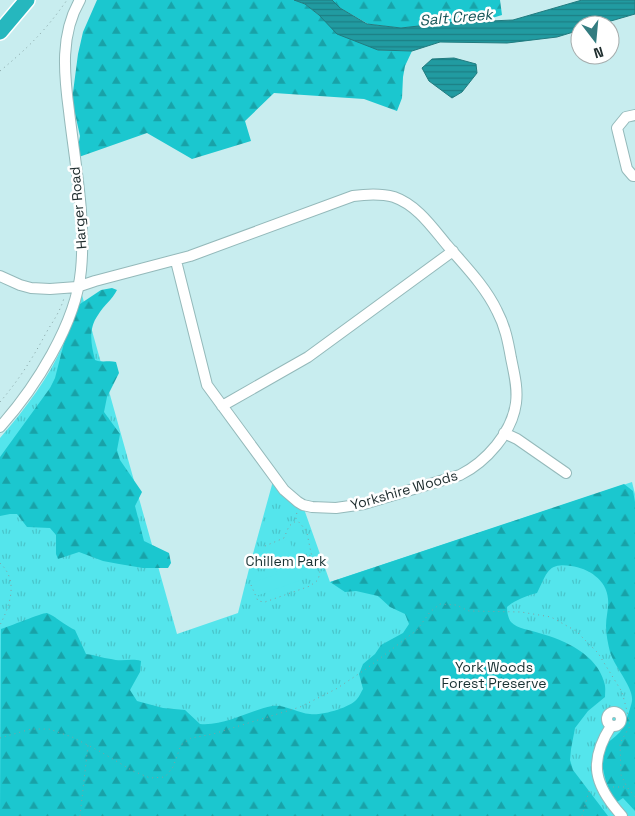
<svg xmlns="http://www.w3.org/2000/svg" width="635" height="816" font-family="'Space Grotesk',sans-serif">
<defs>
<pattern id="grass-tufts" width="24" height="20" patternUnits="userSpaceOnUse" patternTransform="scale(1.25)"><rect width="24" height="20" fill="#54e5ec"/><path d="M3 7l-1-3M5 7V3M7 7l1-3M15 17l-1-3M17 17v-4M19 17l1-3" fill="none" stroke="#49c5cb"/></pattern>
<pattern id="forest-firs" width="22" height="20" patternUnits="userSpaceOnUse" patternTransform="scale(1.25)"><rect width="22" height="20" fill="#1bc7cf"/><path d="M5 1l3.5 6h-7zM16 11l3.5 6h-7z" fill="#18a2a8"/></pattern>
<pattern id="water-rules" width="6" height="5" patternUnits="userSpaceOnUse" patternTransform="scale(1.25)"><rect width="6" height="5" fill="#219ba1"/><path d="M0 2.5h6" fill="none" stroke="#1c7f84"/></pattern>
</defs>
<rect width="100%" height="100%" fill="#c8edef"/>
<path fill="url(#grass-tufts)" d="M 82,295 L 177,634 L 238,613 L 251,561 L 273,481 L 304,509 L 330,582 L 632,482 L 635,494 L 635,816 L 0,816 L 0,438 C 25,409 50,377 64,342 C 71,327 75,311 82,295 Z"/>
<path fill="url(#forest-firs)" d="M 97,0 L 294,0 L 305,4 L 319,15 L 378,50 L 412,51 L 405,66 L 403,77 L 402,98 L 397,111 L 364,99 L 274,93 L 245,121 L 251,141 L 192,159 L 147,133 L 76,158 L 80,136 L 72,100 L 78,54 L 83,32 Z
M 332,0 L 500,0 L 502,15 L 479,22 L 401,28 L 368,24 L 340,8 Z
M 112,288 L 117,290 C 112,300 104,305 98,315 C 88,329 91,344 95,360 C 102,363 109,360 116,362 L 119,373 L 107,397 L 104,412 L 120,434 L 117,450 L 120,460 L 142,492 L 135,506 L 144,541 L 169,553 L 171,563 L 168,568 L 143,568 L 119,564 L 103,561 L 79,552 L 58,559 L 56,554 L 56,535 L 50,528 L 27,527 L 17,514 L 10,514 L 0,516 L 0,457 L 50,388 L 55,378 L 64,343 L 77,306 L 101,290 Z
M 624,484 L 633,491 L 635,502 L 635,811 L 623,798 L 617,802 C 606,789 600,764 602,747 C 608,742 614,738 620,732 C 624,728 631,707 632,701 C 634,688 614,666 610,652 C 608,644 606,634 606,626 C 606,617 609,608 608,599 C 607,580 588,568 571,566 C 547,562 547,574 537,593 C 526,596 515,600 507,607 C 507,612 508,618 511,622 C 517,629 531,630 539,633 C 565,640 597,655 604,682 C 606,687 605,692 605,697 L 588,711 L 575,728 L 571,749 L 570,760 L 573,770 L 608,816 L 0,816 L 1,629 C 8,627 44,612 47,613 C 55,616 66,626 75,630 L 86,654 C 95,655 102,658 111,659 C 121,662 132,658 141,661 L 140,672 L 130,690 L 137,701 L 163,708 L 185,710 L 200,724 C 226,726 248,711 272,706 C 285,704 297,713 310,714 C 320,716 350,708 357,699 C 359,697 361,692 363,689 L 359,674 L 363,664 L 375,654 L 381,645 L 403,633 L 409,624 L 405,614 L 390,607 L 378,596 L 356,591 L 345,592 L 330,582 Z"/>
<path fill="#54e5ec" d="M 289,539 L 304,579 L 256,596 L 251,583 L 277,574 L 268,547 Z"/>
<path fill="url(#water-rules)" stroke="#217b7f" d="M 294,0 L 332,0 L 340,8 L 367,24 L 401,28 L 445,23 L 513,20 L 582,0 L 635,0 L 635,14 L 597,25 L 580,25 L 580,30 L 557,37 L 507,43 L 440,42 L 412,51 L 378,50 L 337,34 L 319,15 L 305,4 Z
M 454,58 L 476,64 L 477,73 L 462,92 L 452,98 L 429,81 L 422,68 L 432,59 Z"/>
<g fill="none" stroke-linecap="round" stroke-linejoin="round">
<g stroke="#94b9ba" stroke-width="12">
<path id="minor" d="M 635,115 L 626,117 L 617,128 L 627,169 L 633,176 L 635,176
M 0,276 L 20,285 L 31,288 L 50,289 L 77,287 L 95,281 L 190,256 L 353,196 C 367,194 380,193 394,197 C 417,205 432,227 447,245 C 465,266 485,286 497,311 C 505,326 508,341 511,358 C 514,373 518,388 516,403 C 512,433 486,462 460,475 L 364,504 L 336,508 L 312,507 L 303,505 L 298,502 L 284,490 L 207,385 L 176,261
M 222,406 L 308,357 L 453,251
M 0,427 C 35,388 76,324 81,270 C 86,218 75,164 69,111 C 64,74 60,34 80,0
M 504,433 L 517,439 L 566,473
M607 719a7 7 0 1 1 14 0a7 7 0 1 1-14 0Z
M 611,726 C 588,762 594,785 622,816"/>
</g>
<g stroke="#fff" stroke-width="18">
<path id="highway" d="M 0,32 L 27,0"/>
</g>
<path stroke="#84a0a1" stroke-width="1" stroke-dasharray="1 4" stroke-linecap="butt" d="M 0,71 C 28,48 46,30 67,0
M 0,402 C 18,381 33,358 46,333 C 53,321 60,312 64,298
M 265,546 L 284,538 L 289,526 L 296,521
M 0,563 C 19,581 10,605 0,625
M 251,585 L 258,601 L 265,602 L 310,586 L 318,580 L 320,572 L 311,553 L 307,533 L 305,529 L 296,519 L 297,511
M 0,738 L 31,729 L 49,729 L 72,737 L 101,752 L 133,771 L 150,778 L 165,777 L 173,767 L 181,745 L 191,738 L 213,734 L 300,707 L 336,689 L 366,669 L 417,630 L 430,612 L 440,604 L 456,605 L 469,611 L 521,612 L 551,617 L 576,631 L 598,653 L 622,692 L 627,711 L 630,726 L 620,743 L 621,775 L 627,787 L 635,797
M 613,787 L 627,787
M 80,816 L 88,745
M 582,816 L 589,791 L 592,789"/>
<use href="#minor" stroke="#fff" stroke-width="10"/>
<use href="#highway" stroke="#26b7be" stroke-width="15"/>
</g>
<g text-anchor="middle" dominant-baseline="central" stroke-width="5" stroke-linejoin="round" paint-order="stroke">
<g font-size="14" fill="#212f30" stroke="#fff">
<text transform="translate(78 208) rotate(-95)">Harger Road</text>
<text transform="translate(404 490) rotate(-16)">Yorkshire Woods</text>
</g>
<g font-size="14" fill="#183132" stroke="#fff">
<text x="286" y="561">Chillem Park</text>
<text x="494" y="667">York Woods<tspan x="494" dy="16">Forest Preserve</tspan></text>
</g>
<g font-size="15" font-style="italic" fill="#155558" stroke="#fff">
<text transform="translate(456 17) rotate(-5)">Salt Creek</text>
</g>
</g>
<g transform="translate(595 40) rotate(164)"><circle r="24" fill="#ffffff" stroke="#a6acac"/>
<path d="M0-4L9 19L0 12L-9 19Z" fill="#337c80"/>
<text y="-8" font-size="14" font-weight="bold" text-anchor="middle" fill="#212f30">N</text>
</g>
</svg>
